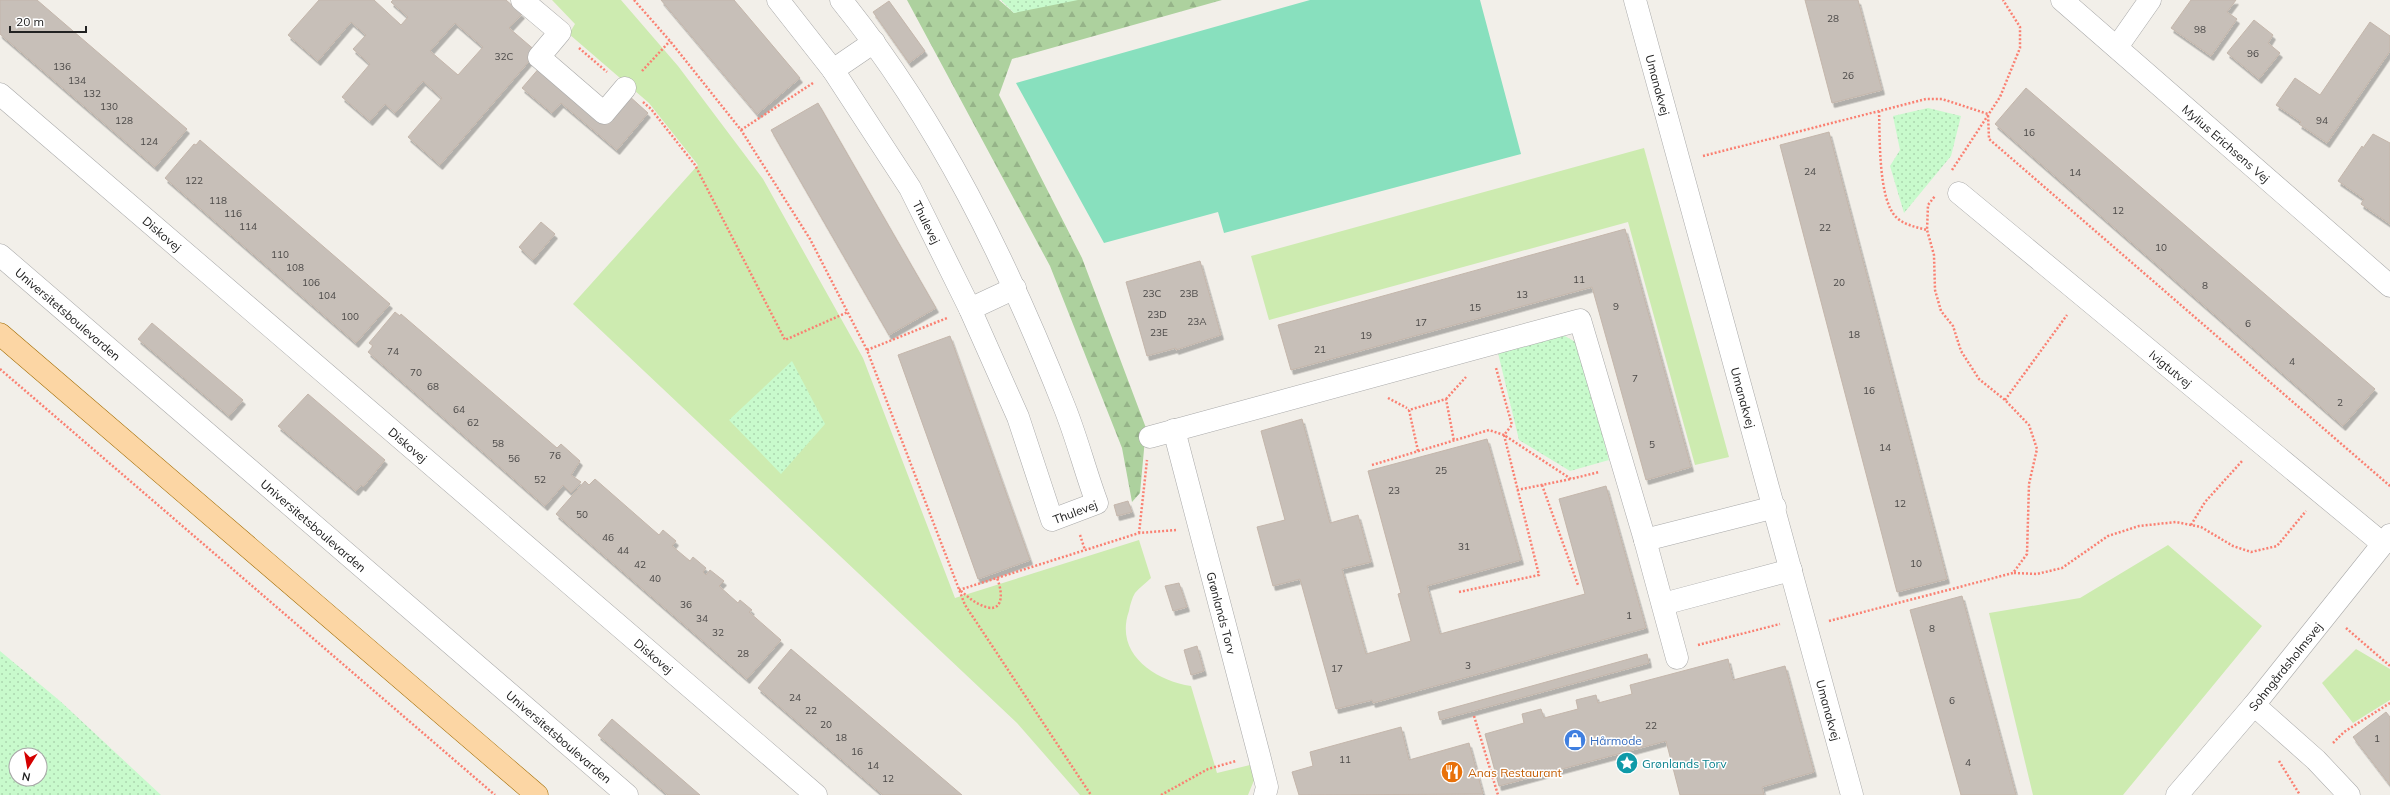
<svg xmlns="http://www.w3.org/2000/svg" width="2390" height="795" font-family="Mulish,sans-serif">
<defs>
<pattern id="forest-firs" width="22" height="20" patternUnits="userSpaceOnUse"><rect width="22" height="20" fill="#add19e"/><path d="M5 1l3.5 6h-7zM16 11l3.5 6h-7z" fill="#95b388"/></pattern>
<pattern id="park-dots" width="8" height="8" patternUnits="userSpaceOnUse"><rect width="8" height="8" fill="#c8facc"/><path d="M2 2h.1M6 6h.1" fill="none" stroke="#acd6af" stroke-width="1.8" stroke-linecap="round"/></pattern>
<filter id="shadow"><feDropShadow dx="2.5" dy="4.5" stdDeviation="0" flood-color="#0004"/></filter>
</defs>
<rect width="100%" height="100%" fill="#f2efe9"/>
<path fill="#cdebb0" d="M 552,0 L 621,0 L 678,66 L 763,179 L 863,358 L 955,598 L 1139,540 L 1151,578 C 1146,583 1139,588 1135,593 C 1132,598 1130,605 1129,611 C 1114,653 1154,680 1191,686 L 1217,773 L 1250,765 L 1255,778 L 1248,795 L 1080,795 L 1017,723 L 573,304 L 698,165 L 649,103 L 569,34 L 575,24 Z
M 1644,148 L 1729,457 L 1695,465 L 1628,222 L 1269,320 L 1251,256 Z
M 2168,545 L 2262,626 L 2123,795 L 2033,795 L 1989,613 L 2080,598 Z
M 2356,649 L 2390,669 L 2390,700 L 2353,723 L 2322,683 Z"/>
<path fill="url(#forest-firs)" d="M 907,0 L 999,0 L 1014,13 L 1054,0 L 1222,0 L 1012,59 L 999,95 L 1082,258 L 1146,428 L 1140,493 L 1132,502 L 1122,448 L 1050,266 Z"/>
<path fill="url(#park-dots)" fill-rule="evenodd" d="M 1001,0 L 1078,0 L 1014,13 Z
M 1928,108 L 1961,116 L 1951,156 L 1904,213 L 1890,166 L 1900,150 L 1893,116 Z
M 1563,335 L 1579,344 L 1609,460 L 1570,471 L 1519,440 L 1498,353 Z
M 792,361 L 825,424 L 781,474 L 729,420 Z
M 0,651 L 60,701 L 161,795 L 0,795 ZM 16,755 L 40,755 L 40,779 L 16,779 Z"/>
<path fill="#88e0be" d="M 1310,0 L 1480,0 L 1521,154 L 1224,233 L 1218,212 L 1104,243 L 1016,83 Z"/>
<path fill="#c7bfb8" stroke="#c4b6ab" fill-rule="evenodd" filter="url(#shadow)" d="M 0,0 L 37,0 L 187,129 L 155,167 L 0,34 Z
M 319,0 L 374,0 L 401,25 L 408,17 L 391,2 L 393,0 L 506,0 L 522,14 L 509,28 L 537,52 L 440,165 L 408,137 L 442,98 L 423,81 L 395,113 L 385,104 L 370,121 L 342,97 L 370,64 L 353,49 L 366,35 L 351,22 L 318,61 L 288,35 ZM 455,23 L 483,47 L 458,75 L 430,51 Z
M 661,0 L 734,0 L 800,78 L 757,114 Z
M 1805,0 L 1858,0 L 1882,90 L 1832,103 Z
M 2191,0 L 2236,0 L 2227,12 L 2237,19 L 2211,56 L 2171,28 Z
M 889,1 L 925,51 L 909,63 L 873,12 Z
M 2254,20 L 2273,35 L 2268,43 L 2280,53 L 2259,79 L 2227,53 Z
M 2370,22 L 2390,36 L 2390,51 L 2327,143 L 2299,124 L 2301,122 L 2276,105 L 2295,78 L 2320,95 Z
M 541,66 L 607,121 L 628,95 L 648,113 L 617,150 L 561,103 L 552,113 L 522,88 Z
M 2026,88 L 2375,389 L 2343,426 L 1995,124 Z
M 818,103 L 936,308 L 889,335 L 771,130 Z
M 1829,132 L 1947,579 L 1897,592 L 1780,145 Z
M 2373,134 L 2390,143 L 2390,224 L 2361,204 L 2364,199 L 2338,181 L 2362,146 L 2363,148 Z
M 200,140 L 390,304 L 356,343 L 165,178 L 194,144 L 196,145 Z
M 541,222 L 555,234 L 533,260 L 519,247 Z
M 1625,229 L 1691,467 L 1646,480 L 1592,287 L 1291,370 L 1278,325 Z
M 1200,261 L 1221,335 L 1176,350 L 1176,348 L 1147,356 L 1126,282 Z
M 395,312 L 400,316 L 401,314 L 557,448 L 561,444 L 580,461 L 571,475 L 581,482 L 571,493 L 563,485 L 545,506 L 368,352 L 373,346 L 369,343 Z
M 152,323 L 243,400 L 229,416 L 138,339 Z
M 950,336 L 1030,560 L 978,579 L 898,355 Z
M 308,394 L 385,460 L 363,487 L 361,485 L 356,491 L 278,426 Z
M 1302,419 L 1330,523 L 1358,515 L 1371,562 L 1342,569 L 1366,654 L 1411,641 L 1398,594 L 1401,593 L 1368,471 L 1487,439 L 1521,560 L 1427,586 L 1440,634 L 1585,594 L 1559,499 L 1606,486 L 1646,628 L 1373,703 L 1372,700 L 1336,709 L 1300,579 L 1273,586 L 1257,527 L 1285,520 L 1261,431 Z
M 595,479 L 659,535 L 663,530 L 676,541 L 672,546 L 690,561 L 693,557 L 706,568 L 703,572 L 706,575 L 710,570 L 724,581 L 719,586 L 738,603 L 740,600 L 752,610 L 749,612 L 781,640 L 747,679 L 556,514 L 585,481 L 589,485 Z
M 1128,501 L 1132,512 L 1117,516 L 1114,505 Z
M 1179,583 L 1187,607 L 1173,611 L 1165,586 Z
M 1962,596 L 2016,795 L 1961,795 L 1910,610 Z
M 1197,646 L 1204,671 L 1191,675 L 1184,650 Z
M 791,649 L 962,795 L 883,795 L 758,688 Z
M 1647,654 L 1649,663 L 1440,720 L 1438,712 Z
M 1728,659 L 1733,680 L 1785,666 L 1814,772 L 1762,787 L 1764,795 L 1680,795 L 1666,741 L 1499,786 L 1485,734 L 1524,723 L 1522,714 L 1541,709 L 1544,718 L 1578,709 L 1576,700 L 1596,695 L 1598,703 L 1632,694 L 1630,685 Z
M 2386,712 L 2390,717 L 2390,785 L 2353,737 Z
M 612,719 L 700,795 L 668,795 L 598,735 Z
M 1401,727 L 1409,760 L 1469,743 L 1483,794 L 1299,795 L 1292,772 L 1313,766 L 1310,752 Z"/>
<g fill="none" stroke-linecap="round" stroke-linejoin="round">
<g stroke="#a9a9a9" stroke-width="23">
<g id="minor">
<path d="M 522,0 L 560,32 L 539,57 L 604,113 L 625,88"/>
<path id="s1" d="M 778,0 L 833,70 L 910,188 L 970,309 L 1018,417 L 1052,520 L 1097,503 C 1085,471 1077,438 1064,406 C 1007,262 939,121 841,0"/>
<path id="s2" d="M 1635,0 L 1852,795"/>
<path id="s3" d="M 2062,0 L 2390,286"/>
<path d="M 2117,47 L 2150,0"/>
<path d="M 833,70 L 874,42"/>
<path id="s4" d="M 0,94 L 816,795"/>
<path id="s5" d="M 1959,193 L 2383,544"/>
<path id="s6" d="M 0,255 L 627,795"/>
<path d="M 970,309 L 1015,288"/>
<path id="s7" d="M 1174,430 L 1259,755 L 1267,787 L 1265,795"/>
<path d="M 1150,437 L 1580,320 L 1645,540 L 1677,658"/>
<path d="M 1645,540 L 1775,507"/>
<path d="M 1663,604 L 1791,570"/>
<path d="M 2254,705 L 2316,760 L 2349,795"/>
<path id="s8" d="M 2177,795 L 2254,705 L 2390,535"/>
</g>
</g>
<g stroke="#a06b00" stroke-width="23">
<path id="major" d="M 0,334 L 537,795"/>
</g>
<path stroke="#fa8072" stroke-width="2.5" stroke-dasharray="2 2" stroke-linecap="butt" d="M 634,0 L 670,41 L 741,130 L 810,239 L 867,350 L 965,605 L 1091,795
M 579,48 L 607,72
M 642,71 L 670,41
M 643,102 L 651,109 L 695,165 L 785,340 L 848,312
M 1879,111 C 1880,136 1878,199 1896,217 C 1904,225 1916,227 1927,230
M 741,130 L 813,83
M 1703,156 L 1926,99 L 1942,99 L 1988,114 L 1989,139 L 2390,486
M 1952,170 L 2000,97 L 2020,48 L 2020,27 L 2003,0
M 867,350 L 947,318
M 0,369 L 495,795
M 1388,398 L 1407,408
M 1446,399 L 1466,377
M 2005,400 L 2067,315
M 1418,451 L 1409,410 L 1446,399 L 1454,441
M 1372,465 L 1489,430 L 1504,435 L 1571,479 L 1599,472
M 1542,485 L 1578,585
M 1517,490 L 1571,479
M 2191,525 L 2205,502 L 2243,460
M 1139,533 L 1147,460
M 1080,535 L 1085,550
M 2014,573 L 2037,574 L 2062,568 L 2108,536 L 2139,526 L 2176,522 L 2201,527 L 2233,546 L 2251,552 L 2277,546 L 2306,511
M 959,590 L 1139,533 L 1176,530
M 961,591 C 966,595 972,601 979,604 C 1003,617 1004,595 997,578
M 1459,592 L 1539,575 L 1504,435 L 1512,425 L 1496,368
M 1829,621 L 2013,573 L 2027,554 L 2029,484 L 2037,449 L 2029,425 L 2005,400 L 1979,379 L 1961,351 L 1953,326 L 1941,311 L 1935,290 L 1934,255 L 1927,230 L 1928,205 L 1935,196
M 2346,628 L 2390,666
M 1698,645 L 1780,624
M 1474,716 L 1498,795
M 2333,743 L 2344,732 L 2390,703
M 2279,761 L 2300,795
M 1161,795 L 1208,769 L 1236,761"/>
<use href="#minor" stroke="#fff" stroke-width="22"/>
<use href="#major" stroke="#fcd6a4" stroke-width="22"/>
</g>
<defs>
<g id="shop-disc" transform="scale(1.15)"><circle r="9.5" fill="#3f7fe0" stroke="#fff"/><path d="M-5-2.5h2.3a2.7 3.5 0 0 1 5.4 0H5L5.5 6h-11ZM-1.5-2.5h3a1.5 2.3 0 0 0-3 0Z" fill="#fff"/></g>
<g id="sight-disc" transform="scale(1.15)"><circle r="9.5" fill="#0f9aa8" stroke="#fff"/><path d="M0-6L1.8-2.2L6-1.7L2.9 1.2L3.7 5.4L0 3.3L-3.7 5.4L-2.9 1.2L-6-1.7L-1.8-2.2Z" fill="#fff"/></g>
<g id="restaurant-disc" transform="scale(1.15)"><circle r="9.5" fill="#e8710a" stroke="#fff"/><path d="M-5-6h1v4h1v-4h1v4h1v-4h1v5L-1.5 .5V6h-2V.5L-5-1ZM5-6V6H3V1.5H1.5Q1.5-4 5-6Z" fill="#fff"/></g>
</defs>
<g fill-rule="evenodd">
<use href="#shop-disc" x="1575" y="740"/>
<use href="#sight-disc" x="1627" y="763"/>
<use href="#restaurant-disc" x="1452" y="772"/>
</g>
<g text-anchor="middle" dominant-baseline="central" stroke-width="3" stroke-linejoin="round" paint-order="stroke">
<g font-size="10" fill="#4b4948">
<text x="1833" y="18">28</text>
<text x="2200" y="29">98</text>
<text x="2253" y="53">96</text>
<text x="504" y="56">32C</text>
<text x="62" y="66">136</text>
<text x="1848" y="75">26</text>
<text x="77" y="80">134</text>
<text x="92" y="93">132</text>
<text x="109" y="106">130</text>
<text x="124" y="120">128</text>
<text x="2322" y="120">94</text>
<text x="2029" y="132">16</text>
<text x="149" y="141">124</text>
<text x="1810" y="171">24</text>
<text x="2075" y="172">14</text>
<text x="194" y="180">122</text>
<text x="218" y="200">118</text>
<text x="2118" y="210">12</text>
<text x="233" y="213">116</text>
<text x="248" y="226">114</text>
<text x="1825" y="227">22</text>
<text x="2161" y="247">10</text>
<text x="280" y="254">110</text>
<text x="295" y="267">108</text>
<text x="1579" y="279">11</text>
<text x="311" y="282">106</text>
<text x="1839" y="282">20</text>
<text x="2205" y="285">8</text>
<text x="1152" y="293">23C</text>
<text x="1189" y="293">23B</text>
<text x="1522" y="294">13</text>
<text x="327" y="295">104</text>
<text x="1616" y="306">9</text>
<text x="1475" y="307">15</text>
<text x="1157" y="314">23D</text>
<text x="350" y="316">100</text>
<text x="1197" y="321">23A</text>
<text x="1421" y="322">17</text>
<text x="2248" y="323">6</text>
<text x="1159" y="332">23E</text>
<text x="1854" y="334">18</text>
<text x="1366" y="335">19</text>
<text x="1320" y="349">21</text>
<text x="393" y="351">74</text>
<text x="2292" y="361">4</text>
<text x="416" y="372">70</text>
<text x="1635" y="378">7</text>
<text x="433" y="386">68</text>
<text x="1869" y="390">16</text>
<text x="2340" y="402">2</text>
<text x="459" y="409">64</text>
<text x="473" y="422">62</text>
<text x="498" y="443">58</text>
<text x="1652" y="444">5</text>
<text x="1885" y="447">14</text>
<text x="555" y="455">76</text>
<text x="514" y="458">56</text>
<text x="1441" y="470">25</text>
<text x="540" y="479">52</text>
<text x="1394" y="490">23</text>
<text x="1900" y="503">12</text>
<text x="582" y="514">50</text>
<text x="608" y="537">46</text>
<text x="1464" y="546">31</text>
<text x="623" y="550">44</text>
<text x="1916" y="563">10</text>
<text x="640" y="564">42</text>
<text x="655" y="578">40</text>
<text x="686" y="604">36</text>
<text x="1629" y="615">1</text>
<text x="702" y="618">34</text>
<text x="1932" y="628">8</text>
<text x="718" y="632">32</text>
<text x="743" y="653">28</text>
<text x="1468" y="665">3</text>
<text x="1337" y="668">17</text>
<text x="795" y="697">24</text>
<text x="1952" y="700">6</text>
<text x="811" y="710">22</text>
<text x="826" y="724">20</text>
<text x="1651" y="725">22</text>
<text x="841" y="737">18</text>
<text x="2377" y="738">1</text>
<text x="857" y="751">16</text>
<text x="1345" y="759">11</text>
<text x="1968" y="762">4</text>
<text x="873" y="765">14</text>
<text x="888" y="778">12</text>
</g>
<g font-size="12" fill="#222" stroke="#fff">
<text stroke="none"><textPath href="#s2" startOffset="88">Umanakvej</textPath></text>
<text stroke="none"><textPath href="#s3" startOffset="218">Mylius Erichsens Vej</textPath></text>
<text stroke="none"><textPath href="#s1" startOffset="268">Thulevej</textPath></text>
<text stroke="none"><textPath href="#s4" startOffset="214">Diskovej</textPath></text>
<text stroke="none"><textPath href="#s6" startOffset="90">Universitetsboulevarden</textPath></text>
<text stroke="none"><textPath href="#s5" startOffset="275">Ivigtutvej</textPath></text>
<text stroke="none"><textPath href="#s2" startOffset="412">Umanakvej</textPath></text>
<text stroke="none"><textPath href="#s4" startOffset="538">Diskovej</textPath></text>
<text stroke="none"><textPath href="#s1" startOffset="616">Thulevej</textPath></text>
<text stroke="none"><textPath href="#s6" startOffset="414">Universitetsboulevarden</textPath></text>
<text stroke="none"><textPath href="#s7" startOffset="189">Grønlands Torv</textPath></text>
<text stroke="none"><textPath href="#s4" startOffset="862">Diskovej</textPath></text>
<text stroke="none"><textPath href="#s8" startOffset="168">Sohngårdsholmsvej</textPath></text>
<text stroke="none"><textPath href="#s2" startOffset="736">Umanakvej</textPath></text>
<text stroke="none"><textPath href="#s6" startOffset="738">Universitetsboulevarden</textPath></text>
</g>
<g font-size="12" fill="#366cbe" stroke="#fff" text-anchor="start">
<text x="1590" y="740">Hårmode</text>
</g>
<g font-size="12" fill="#0d838f" stroke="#fff" text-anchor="start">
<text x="1642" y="763">Grønlands Torv</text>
</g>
<g font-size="12" fill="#c56008" stroke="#fff" text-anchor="start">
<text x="1468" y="772">Anas Restaurant</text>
</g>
</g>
<g transform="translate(28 767) rotate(191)"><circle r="19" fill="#ffffff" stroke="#a7a7a7"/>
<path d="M0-3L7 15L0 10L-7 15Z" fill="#d40000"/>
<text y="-6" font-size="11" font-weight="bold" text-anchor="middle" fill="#222222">N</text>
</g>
<path d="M10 26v6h76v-6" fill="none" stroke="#222222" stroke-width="2"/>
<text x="16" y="26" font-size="12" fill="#222222" stroke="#ffffff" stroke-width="3" paint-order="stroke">20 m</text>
</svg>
